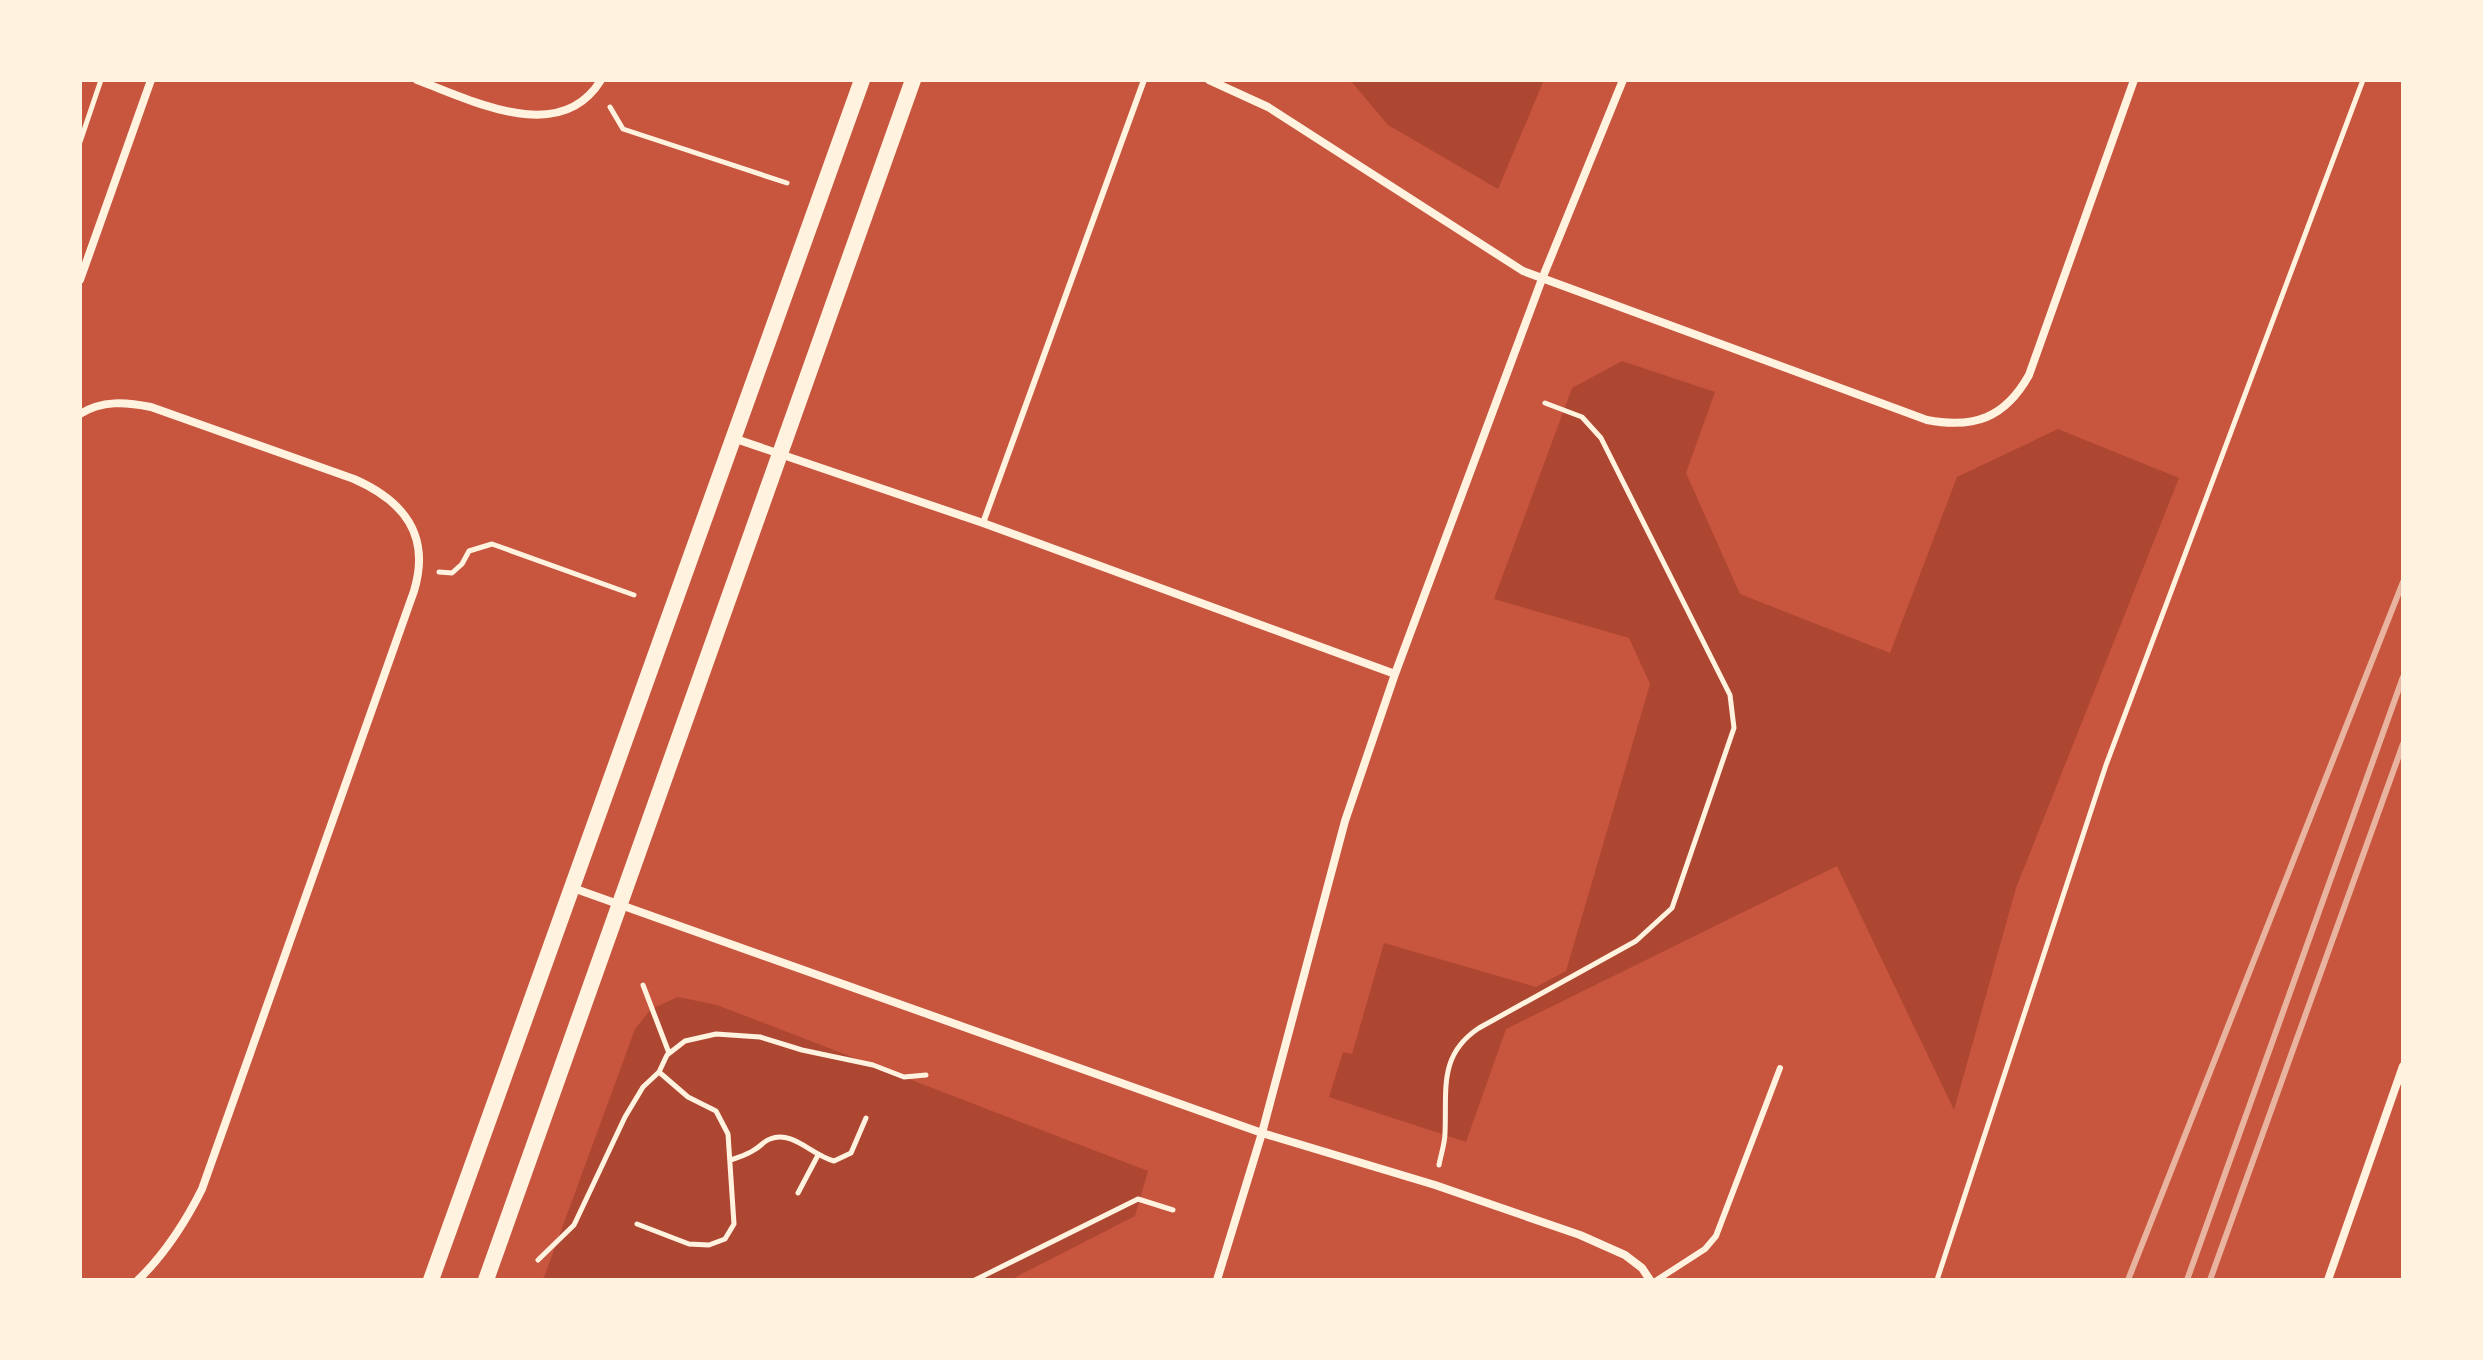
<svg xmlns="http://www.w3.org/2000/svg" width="2483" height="1360" font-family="'Roboto Serif',serif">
<rect width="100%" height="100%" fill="#c8553d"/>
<path fill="#ae4732" d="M 1350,80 L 1544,80 L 1498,189 L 1388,125 Z
M 1622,361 L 1715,392 L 1686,473 L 1740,594 L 1890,653 L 1957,477 L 2058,429 L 2179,478 L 2016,888 L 1954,1110 L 1837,866 L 1506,1029 L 1466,1142 L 1329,1097 L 1343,1052 L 1352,1054 L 1384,943 L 1536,987 L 1566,971 L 1650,684 L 1629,638 L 1494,599 L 1572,388 Z
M 678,997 L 717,1005 L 1148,1171 L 1135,1216 L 1010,1280 L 543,1280 L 635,1029 L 651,1009 Z"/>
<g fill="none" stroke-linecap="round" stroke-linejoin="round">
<path stroke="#fff3e0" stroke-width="5" d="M 610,107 L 623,129 L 787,183
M 80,142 L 101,80
M 439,572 L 452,573 L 462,564 L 469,551 L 492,544 L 634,595
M 643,985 L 669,1053
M 731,1160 C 738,1157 747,1155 754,1150 C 760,1147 764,1141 770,1139 C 793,1130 811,1155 834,1161 L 851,1153 L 866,1118
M 1439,1165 C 1441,1154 1445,1143 1445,1133 C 1447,1090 1438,1055 1479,1028 L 1636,941 L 1672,908 L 1734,728 L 1730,695 L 1601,438 L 1582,417 L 1545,403
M 798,1193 L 817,1157
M 637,1224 L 689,1244 L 709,1245 L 725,1239 L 734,1224 L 728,1134 L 716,1111 L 688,1097 L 659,1072
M 538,1260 L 574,1225 L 625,1117 L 643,1087 L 659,1072 L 667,1055 L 685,1041 L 716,1034 L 760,1037 L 802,1050 L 873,1065 L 904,1077 L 926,1075
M 975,1280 L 1138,1199 L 1173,1210
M 1937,1280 L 2106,765 L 2363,80"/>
<path stroke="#fff3e0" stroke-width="6" d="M 983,523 L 1144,80
M 1657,1280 L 1705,1249 L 1716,1236 L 1780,1068"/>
<path stroke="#fff3e0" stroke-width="8" d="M 417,80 C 472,100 560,147 601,80
M 1209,80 L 1268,107 L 1523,271 L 1927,420 C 1974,429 2005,418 2029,375 L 2134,80
M 80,280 L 151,80
M 80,414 C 102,400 126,402 151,407 L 354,479 C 404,501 431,535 414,591 L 202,1189 C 185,1223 166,1253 138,1280
M 733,438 L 983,523 L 1395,674
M 573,888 L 1262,1133 L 1435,1185 L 1580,1235 L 1625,1255 L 1642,1268 L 1650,1280
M 1217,1280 L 1262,1133 L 1345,821 L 1395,674 L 1542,279 L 1623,80
M 2328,1280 L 2403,1066"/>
<path stroke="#fff3e0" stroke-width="16" d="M 431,1280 L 862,80
M 486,1280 L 913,80"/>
<path stroke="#e9b49f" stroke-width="6" d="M 2128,1280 L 2403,582
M 2187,1280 L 2403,677
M 2210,1280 L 2403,744"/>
</g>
<rect width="2483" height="1360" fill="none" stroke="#fff3e0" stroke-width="164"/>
</svg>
